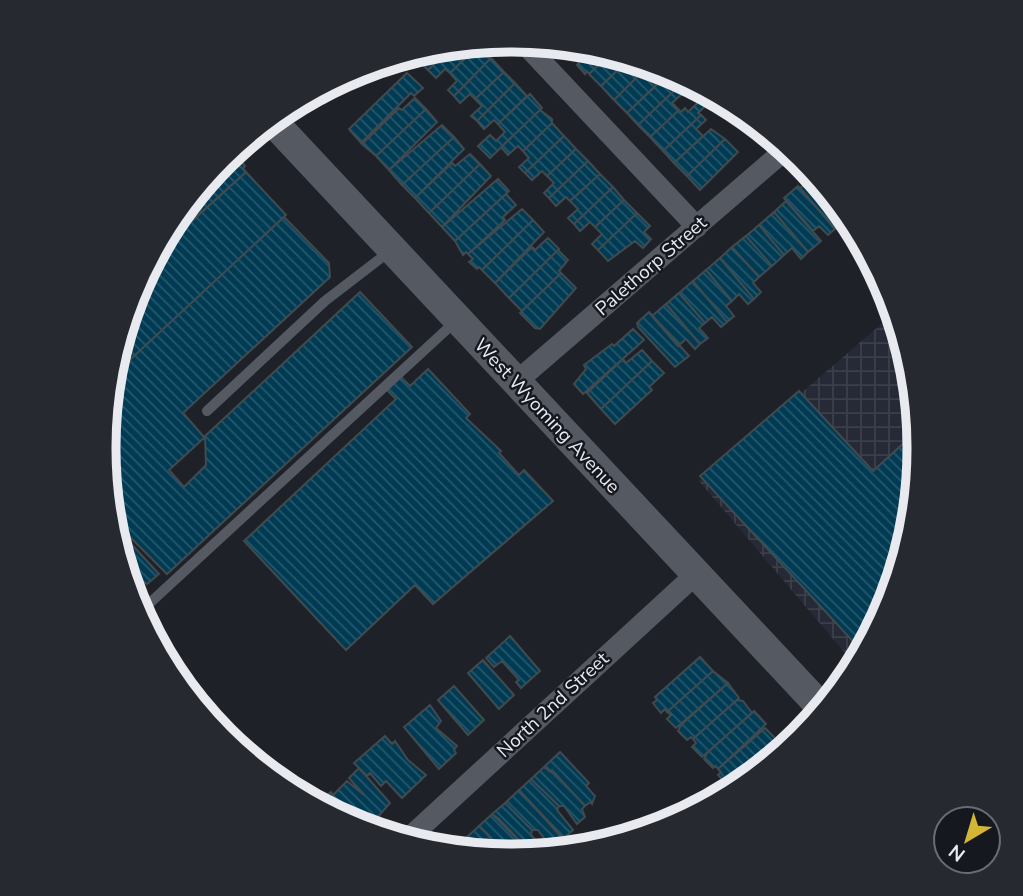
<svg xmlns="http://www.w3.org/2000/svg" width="1023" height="896" font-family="'Nunito Sans',sans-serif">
<defs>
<pattern id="industrial-grid" width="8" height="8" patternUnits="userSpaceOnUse" patternTransform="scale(1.75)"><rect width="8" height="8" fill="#252a36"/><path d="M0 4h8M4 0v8" fill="none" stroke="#3a3f4a"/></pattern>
<pattern id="building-back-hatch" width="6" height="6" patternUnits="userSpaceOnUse" patternTransform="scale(1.75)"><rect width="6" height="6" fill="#003b53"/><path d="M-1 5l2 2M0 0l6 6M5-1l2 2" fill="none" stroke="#25586c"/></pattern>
</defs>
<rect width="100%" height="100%" fill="#1e2228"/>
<path fill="url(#industrial-grid)" d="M 893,314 L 919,448 L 888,604 L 851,660 L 699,481 Z"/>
<path fill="url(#building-back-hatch)" stroke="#414a4f" stroke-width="2" fill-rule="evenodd" d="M 477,47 L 491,58 L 454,96 L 448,90 L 457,81 L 450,73 Z
M 477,47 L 450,73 L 445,69 L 436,78 L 428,70 L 446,53 Z
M 569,52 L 584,55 L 578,61 Z
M 446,53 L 428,70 L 420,62 L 425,58 Z
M 584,55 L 605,59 L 589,74 L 587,71 L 585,74 L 577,65 Z
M 491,58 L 504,72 L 475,99 L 470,94 L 460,103 L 454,96 Z
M 605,59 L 625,63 L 601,86 L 589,74 Z
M 625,63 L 647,67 L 614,100 L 601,86 Z
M 647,67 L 657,69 L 648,77 L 656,85 L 627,113 L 614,100 Z
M 360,70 L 325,103 L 318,96 L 356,71 Z
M 504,72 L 515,83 L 477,121 L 471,116 L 482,106 L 475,99 Z
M 407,73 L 423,88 L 414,96 L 411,93 L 361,143 L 349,129 Z
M 661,81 L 665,86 L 670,81 L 676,89 L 638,125 L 627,113 Z
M 515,83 L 527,96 L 498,124 L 494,120 L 484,129 L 477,121 Z
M 676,89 L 682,94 L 672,103 L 679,110 L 650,137 L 638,125 Z
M 530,94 L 542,108 L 490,158 L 478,146 L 490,135 L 496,141 L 505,132 L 498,124 Z
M 415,98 L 426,109 L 376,156 L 362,144 L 399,108 L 402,110 Z
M 702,99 L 707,104 L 698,113 L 701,115 L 663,151 L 650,137 L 679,110 L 681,112 L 685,108 L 688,112 Z
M 426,109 L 437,122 L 389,170 L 376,156 Z
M 540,110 L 552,119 L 552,123 L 523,151 L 518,146 L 508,155 L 501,147 Z
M 701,115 L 706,120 L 696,129 L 703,136 L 674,163 L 663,151 Z
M 552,123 L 564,136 L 525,173 L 519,167 L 529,158 L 523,151 Z
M 442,125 L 454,137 L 402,185 L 389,170 Z
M 711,129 L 725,139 L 687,176 L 674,163 Z
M 564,136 L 576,149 L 547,176 L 542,171 L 532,180 L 525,173 Z
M 454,137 L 464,149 L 415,198 L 402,185 Z
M 725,139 L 738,152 L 700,190 L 687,176 Z
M 576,149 L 588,161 L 549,198 L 544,193 L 554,183 L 547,176 Z
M 233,153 L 245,166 L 243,168 L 246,172 L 174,237 L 218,168 Z
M 470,154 L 480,164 L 429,213 L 415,198 L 452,163 L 455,166 Z
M 588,161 L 600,174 L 570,201 L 566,197 L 556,206 L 549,198 Z
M 480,164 L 491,176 L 442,227 L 429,213 Z
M 246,172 L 286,215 L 119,370 L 135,292 L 167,244 Z
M 600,174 L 613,187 L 574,224 L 568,218 L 578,209 L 570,201 Z
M 812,178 L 842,223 L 835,229 L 800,188 Z
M 498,179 L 509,191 L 455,241 L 442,227 Z
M 798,186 L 835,229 L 828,235 L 819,226 L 813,231 L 784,198 Z
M 613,187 L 624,200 L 595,227 L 590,222 L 580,231 L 574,224 Z
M 506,194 L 516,205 L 503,217 L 505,220 L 468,254 L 466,252 L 463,255 L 455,241 Z
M 624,200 L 637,213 L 598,250 L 592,244 L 602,234 L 595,227 Z
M 786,201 L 821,241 L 808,252 L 774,212 Z
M 522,209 L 533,220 L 482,270 L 479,267 L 477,269 L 469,262 L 473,259 L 468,254 Z
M 774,212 L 808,252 L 801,259 L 792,248 L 784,255 L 759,225 Z
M 637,213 L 650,226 L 644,232 L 651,239 L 643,248 L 635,241 L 608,261 L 598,250 Z
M 284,217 L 329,263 L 330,277 L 183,413 L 204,437 L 360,292 L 412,347 L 167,574 L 119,526 L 104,448 L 119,370 ZM 205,437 L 206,465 L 184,487 L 169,470 Z
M 533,220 L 544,232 L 495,283 L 482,270 Z
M 759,225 L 784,255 L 772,266 L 746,236 Z
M 746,236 L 772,266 L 759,277 L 732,247 Z
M 548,238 L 559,249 L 509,298 L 495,283 L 532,247 L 535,250 Z
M 732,247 L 759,277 L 753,283 L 761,292 L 754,299 L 720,258 Z
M 558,250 L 568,260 L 559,271 L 561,273 L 522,311 L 509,298 Z
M 720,258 L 754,299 L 748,304 L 739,294 L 732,301 L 706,270 Z
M 706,270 L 732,301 L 726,306 L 734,316 L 727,322 L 693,281 Z
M 561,273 L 576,288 L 540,329 L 535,328 L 520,313 Z
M 693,281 L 727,322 L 721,327 L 712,317 L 705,323 L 679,293 Z
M 679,293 L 705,323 L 699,328 L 708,338 L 700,344 L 666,304 Z
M 666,304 L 700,344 L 695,349 L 686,339 L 678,346 L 652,316 Z
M 649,312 L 689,356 L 675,367 L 638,327 L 637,323 Z
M 633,329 L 644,340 L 583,394 L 574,384 L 586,369 L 584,365 L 612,344 L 614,346 Z
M 642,350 L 652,361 L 601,409 L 587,393 L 623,359 L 626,363 Z
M 652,361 L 664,373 L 649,387 L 652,390 L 615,424 L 601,409 Z
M 428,369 L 470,414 L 466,418 L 501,451 L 499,453 L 519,475 L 524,470 L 553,501 L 433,604 L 415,585 L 346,650 L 244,541 L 396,399 L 385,388 L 400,376 L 410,386 Z
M 799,391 L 873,471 L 916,432 L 919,448 L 888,604 L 859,648 L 700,476 Z
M 121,533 L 159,574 L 147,584 L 137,577 L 131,583 Z
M 510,636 L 540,671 L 521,688 L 516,682 L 519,680 L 502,661 L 494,667 L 486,658 Z
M 700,657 L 713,671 L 667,712 L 665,709 L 661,713 L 653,703 L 657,700 L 655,697 Z
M 483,660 L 514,695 L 499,709 L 468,673 Z
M 713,671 L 728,683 L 676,728 L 667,719 L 671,715 L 667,712 Z
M 728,683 L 739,698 L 693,739 L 691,737 L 687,740 L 678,731 L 681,725 Z
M 454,686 L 484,720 L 468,735 L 438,700 Z
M 737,700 L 743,701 L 752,713 L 702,757 L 692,747 L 696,743 L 693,739 Z
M 430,705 L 441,721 L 436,728 L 457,746 L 454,750 L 456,753 L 439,769 L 404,727 Z
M 754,711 L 766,724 L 718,769 L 716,766 L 713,768 L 704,759 L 707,753 Z
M 765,728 L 777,740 L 727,784 L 718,775 L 721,772 L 718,769 Z
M 385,736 L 392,744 L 395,741 L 408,760 L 426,775 L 402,798 L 386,781 L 381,786 L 370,773 L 367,776 L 354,763 Z
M 778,742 L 783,748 L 736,779 L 774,744 Z
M 560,752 L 589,783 L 586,786 L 595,796 L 592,804 L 590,802 L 585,806 L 552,770 L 550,772 L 544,767 Z
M 544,767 L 550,772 L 552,770 L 585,806 L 582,809 L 585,817 L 577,824 L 564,806 L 559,806 L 531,779 Z
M 359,768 L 390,803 L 369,827 L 361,826 L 333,795 L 347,781 L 364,795 L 349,778 Z
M 531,779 L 559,806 L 557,810 L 573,830 L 563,839 L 519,790 Z
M 519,790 L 561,835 L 563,843 L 560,846 L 551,848 L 538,830 L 532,830 L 505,803 Z
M 331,792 L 333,795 L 361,826 L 320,801 Z
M 505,803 L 532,830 L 531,835 L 544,849 L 530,852 L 492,814 Z
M 492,814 L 499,819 L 530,852 L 513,856 L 505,853 L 479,826 Z
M 479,826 L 505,853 L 505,855 L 478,849 L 467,837 Z
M 467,837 L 478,849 L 456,845 Z"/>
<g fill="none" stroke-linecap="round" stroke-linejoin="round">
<path stroke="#555961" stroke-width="10" d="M 207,411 L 325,301 L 390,251
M 140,612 L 457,320"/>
<path stroke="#555961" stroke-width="21" d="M 523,42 L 697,227
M 516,382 L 785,150
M 411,836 L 695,575"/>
<path stroke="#555961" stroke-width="30" d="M 276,125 L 820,706"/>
</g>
<g text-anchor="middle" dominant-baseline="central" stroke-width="5" stroke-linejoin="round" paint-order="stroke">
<g font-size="19" fill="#e8eaef" stroke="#15181f">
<text transform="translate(651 266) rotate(-41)">Palethorp Street</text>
<text transform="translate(547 416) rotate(47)">West Wyoming Avenue</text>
<text transform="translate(553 705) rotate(-43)">North 2nd Street</text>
</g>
</g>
<path d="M0 0H1023V896H0ZM511 52H512A395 395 0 0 1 907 447V449A395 395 0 0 1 512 844H511A395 395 0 0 1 116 449V447A395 395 0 0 1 511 52Z" fill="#262930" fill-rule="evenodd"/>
<path fill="none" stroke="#e8eaef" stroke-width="9" d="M511 52H512A395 395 0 0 1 907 447V449A395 395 0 0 1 512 844H511A395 395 0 0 1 116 449V447A395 395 0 0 1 511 52Z"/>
<g transform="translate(967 840) rotate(218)"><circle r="33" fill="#15181f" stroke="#696c72" stroke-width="2"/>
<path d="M0-5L12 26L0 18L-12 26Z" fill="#d4b635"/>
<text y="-10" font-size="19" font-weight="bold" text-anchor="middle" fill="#e8eaef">N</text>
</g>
</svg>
